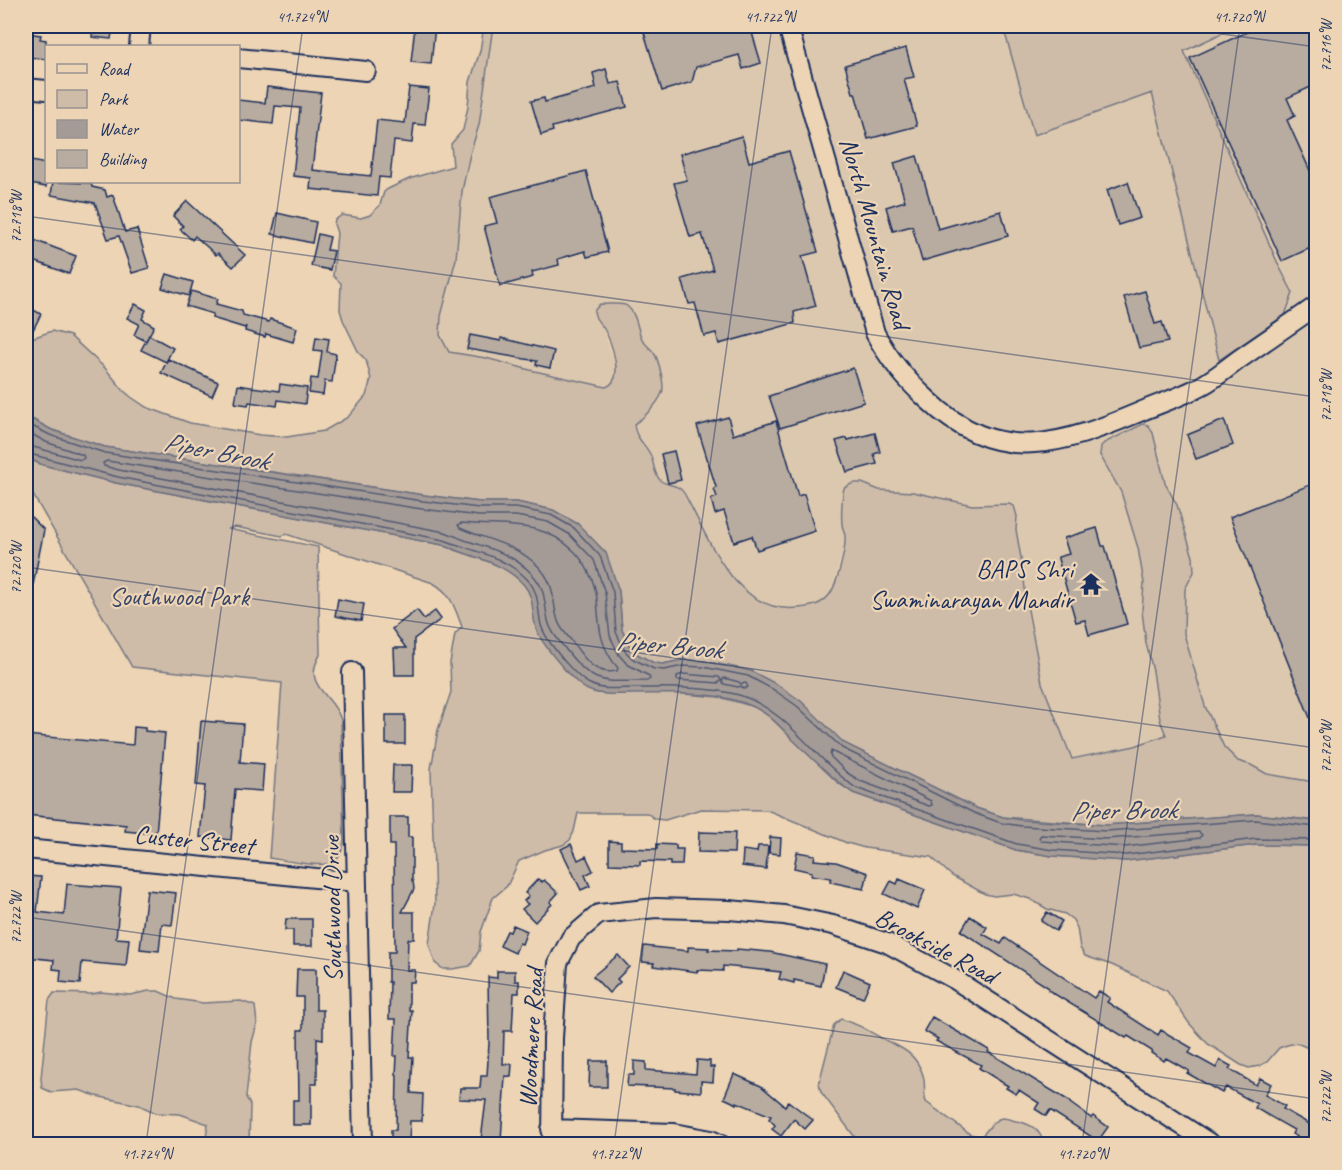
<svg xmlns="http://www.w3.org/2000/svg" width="1342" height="1170" font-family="Caveat,sans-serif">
<rect width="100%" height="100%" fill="#ecd4b4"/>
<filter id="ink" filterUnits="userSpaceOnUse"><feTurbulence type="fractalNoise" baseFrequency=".0167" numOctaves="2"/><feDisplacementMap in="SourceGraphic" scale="12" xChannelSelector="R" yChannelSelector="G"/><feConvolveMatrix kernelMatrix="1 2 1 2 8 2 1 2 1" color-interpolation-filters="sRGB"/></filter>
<g filter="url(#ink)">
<path fill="#dcc8ae" d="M 493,26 L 1003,26 L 1034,135 L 1152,93 L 1220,360 L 1293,293 L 1279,266 L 1184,51 L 1237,26 L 1316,26 L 1316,785 L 1308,781 L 1267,774 L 1251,765 L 1238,761 L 1224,747 L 1205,706 L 1184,634 L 1185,589 L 1194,572 L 1177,505 L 1165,483 L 1153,433 L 1148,425 L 1143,424 L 1104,443 L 1100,454 L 1121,492 L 1138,548 L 1144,583 L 1142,611 L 1146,643 L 1153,671 L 1160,720 L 1166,735 L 1135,746 L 1072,759 L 1042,683 L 1016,530 L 1017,516 L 1009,504 L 972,505 L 913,492 L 879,490 L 862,483 L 842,501 L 842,526 L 845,535 L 845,544 L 831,592 L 825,599 L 813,607 L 790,609 L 771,606 L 746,593 L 739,587 L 724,567 L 690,506 L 684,492 L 681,488 L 660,481 L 657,477 L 651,454 L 641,443 L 634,424 L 643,419 L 653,352 L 643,341 L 636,319 L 623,304 L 600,304 L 595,320 L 602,326 L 617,369 L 616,379 L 610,386 L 606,387 L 530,370 L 486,358 L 449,352 L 440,335 L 441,316 L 456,259 L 462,191 L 470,154 L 479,125 Z"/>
<path fill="#cebca8" stroke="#747683" stroke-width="1.5" d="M 484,26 L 493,26 L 479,125 L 470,154 L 462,191 L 456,259 L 441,316 L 440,335 L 449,352 L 486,358 L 530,370 L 606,387 C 626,380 611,341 603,327 C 598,321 595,319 594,311 L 600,304 C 607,305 622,302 627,306 C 637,314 637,329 642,339 C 645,345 651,348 654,353 C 659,360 665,386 662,393 C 657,405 644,418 634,424 C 635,439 646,444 651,456 C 654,463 654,476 661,481 C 668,486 679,484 684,493 C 709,538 735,615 798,608 C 811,607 822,605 830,594 C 837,584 846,549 845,537 C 845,532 842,528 842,524 C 841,514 842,496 844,488 L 853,483 L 862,483 L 879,490 L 913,492 L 972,505 L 1009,504 L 1014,506 L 1017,516 L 1016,530 L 1023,569 L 1026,599 L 1042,683 L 1072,759 L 1135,746 L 1166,735 L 1160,720 L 1153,671 L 1146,643 L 1142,611 L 1144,583 L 1138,548 L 1121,492 L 1100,455 L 1101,446 L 1104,443 L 1143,424 L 1148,425 L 1153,433 L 1165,483 L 1177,505 L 1193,557 L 1194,572 L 1185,589 L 1184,634 L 1205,706 L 1224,747 L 1238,761 L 1251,765 L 1267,774 L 1308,781 L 1316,785 L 1316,821 L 1256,814 L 1106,825 L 1003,817 L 976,808 L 844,743 L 751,671 L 704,661 L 682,660 L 663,664 L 654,663 L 637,654 L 630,647 L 622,630 L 619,591 L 578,524 L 553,510 L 517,502 L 480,502 L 424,495 L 105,447 L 52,430 L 26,416 L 26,337 L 35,337 L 52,331 L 70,336 L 105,368 L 124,391 L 131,397 L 146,407 L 190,423 L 260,435 L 287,437 L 324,431 L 348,417 L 366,396 L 371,379 L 366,360 L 359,353 L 343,320 L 340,310 L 341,283 L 333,276 L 337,233 L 334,224 L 335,220 L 342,215 L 361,218 L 370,215 L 380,205 L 384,192 L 388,189 L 409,179 L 453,166 L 451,144 L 463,130 L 468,107 L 470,82 L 480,51 Z
M 1003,26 L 1237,26 L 1184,51 L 1279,266 L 1293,293 L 1285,315 L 1219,360 L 1152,93 L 1034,135 Z
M 26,458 L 43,465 L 116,483 L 443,545 C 471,558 523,565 532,600 C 534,609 535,619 536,628 L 684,694 L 719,697 L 755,707 L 770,717 L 838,783 L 853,793 L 1016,850 L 1052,856 L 1126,861 L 1256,845 L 1316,846 L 1316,1097 L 1313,1092 L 1315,1062 L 1313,1053 L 1306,1047 L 1297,1043 L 1287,1045 L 1279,1048 L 1267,1062 L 1259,1066 L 1249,1068 L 1241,1065 L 1208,1044 L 1189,1023 L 1167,991 L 1112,965 L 1085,956 L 1080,948 L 1077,928 L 1073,920 L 1065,914 L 1047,909 L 1030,899 L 1013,894 L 994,896 L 985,894 L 952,876 L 931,857 L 865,848 L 847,843 L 767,810 L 701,809 L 665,820 L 655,819 L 647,813 L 578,813 L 574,831 L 570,840 L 563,845 L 545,850 L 519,861 L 507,886 L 493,898 L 481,932 L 479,951 L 470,966 L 452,969 L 443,969 L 435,963 L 429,944 L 435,904 L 431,769 L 438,730 L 451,692 L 450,663 L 455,634 L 462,627 C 455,608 451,593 433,583 L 286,534 L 282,536 L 235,527 L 228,529 L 318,547 L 320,655 C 301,687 334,694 341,720 L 344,843 C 342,850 340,859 332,863 C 321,868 283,860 269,858 L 282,683 L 132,667 L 32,493 L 26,490 Z
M 149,991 L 158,991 L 176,999 L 203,1003 L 241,1001 L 255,1006 L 257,1024 L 252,1042 L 246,1097 L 250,1105 L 249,1144 L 205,1144 L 208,1124 L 180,1114 L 156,1113 L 139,1105 L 96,1096 L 79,1090 L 51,1092 L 42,1088 L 41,1078 L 49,1000 L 54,993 L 92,994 L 101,992 L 130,995 Z
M 841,1019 C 860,1025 867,1030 883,1039 C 902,1048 916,1053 923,1075 C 926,1084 923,1093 926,1102 L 970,1134 L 980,1137 C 987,1132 993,1119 1002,1118 C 1006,1118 1012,1120 1016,1121 C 1031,1124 1040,1129 1044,1144 L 860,1144 L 821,1092 L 819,1083 L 834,1025 Z"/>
<path fill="#a49b96" stroke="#6d7080" stroke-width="1.5" d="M 26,416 L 52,430 L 105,447 L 424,495 L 480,502 L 517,502 L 553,510 L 578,524 L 606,553 L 619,591 L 622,630 L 630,647 L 637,654 L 654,663 L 663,664 L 682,660 L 704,661 L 751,671 L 778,685 L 801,701 L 844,743 L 976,808 L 1003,817 L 1022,820 L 1106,825 L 1256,814 L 1316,821 L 1316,846 L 1256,845 L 1126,861 L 1052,856 L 1016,850 L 853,793 C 831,778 812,758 792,739 C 781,727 769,714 754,707 C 717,690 672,694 633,694 C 618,694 602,696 588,690 C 574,684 540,642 536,628 C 531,612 535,598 524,585 C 503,561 470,557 443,545 L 116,483 L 43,465 L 26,458 Z"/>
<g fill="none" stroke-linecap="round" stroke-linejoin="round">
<path stroke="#525a74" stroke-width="1.5" d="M 26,423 L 50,435 L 105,453 L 423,501 L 479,508 L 516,508 L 551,515 L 574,528 L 600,556 L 613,592 L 616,632 L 625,651 L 633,659 L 654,669 L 664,670 L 683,666 L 703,667 L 748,676 L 774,690 L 797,706 L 842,748 L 974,813 L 1001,823 L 1022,826 L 1106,831 L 1256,820 L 1316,827
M 26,431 L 46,442 L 83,455 L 84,458 L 81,460 L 26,445
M 26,453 L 118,477 L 444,540 C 472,551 504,556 526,578 C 540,592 537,607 541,625 C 545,640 576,678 590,684 C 603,691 620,688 635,688 C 669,688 706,686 739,695 C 788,710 815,760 856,788 L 1017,844 L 1053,850 L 1126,855 L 1256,839 L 1316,840
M 107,461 L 422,509 L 479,516 L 516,516 L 548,522 L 569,534 L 594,560 L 605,593 L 610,636 L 619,655 L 627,664 L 649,676 L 650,679 L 647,681 C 604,681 595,687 567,651 C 561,643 552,634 549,624 C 543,604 548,590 531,573 C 514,555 494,550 471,542 C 462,540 454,535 445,532 L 119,470 L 104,466 L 103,463 Z
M 462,523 C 505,528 539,518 574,551 C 586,563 595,582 597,599 C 599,626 599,646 618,668 L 617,671 C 594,676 583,657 571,640 C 567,635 560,628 558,621 C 551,599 557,586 538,566 C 514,543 489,541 460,528 L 458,525 Z
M 683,674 L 719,677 L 721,680 L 719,683 L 677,680 L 677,676 Z
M 724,678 L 739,682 L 741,684 L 746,683 L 748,687 L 744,689 L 741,686 L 738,687 L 724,684 L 722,681 Z
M 831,751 L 931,801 L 932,805 L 929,806 L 860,781 L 846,772 L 830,756 Z
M 1199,832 L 1202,835 L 1200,838 L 1125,847 L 1041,841 L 1039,838 L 1041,835 L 1106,839 Z"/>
</g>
<path fill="#b8ab9f" stroke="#1b2f5e" stroke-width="1.5" d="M 93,26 L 113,26 L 111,39 L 92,37 Z
M 415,26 L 435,26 L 431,64 L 411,62 Z
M 642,26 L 750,26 L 761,63 L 743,69 L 739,55 L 696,67 L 692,82 L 662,91 Z
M 1260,26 L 1317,26 L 1317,84 L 1287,98 L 1295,116 L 1287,120 L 1317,186 L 1317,245 L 1282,261 L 1190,58 Z
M 26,33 L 41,35 L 40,39 L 46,40 L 46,59 L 26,57 Z
M 906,48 L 914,77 L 904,79 L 917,126 L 868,139 L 855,93 L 853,93 L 845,65 Z
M 606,69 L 610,84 L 620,82 L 627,107 L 552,127 L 553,131 L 541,135 L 531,101 L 544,98 L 545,102 L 596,88 L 593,73 Z
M 267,87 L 321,93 L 312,170 L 371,176 L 377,120 L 405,123 L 409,87 L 429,89 L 425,125 L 414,124 L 412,143 L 394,141 L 390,178 L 379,177 L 377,196 L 310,189 L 311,178 L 293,176 L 300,108 L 275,106 L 273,124 L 238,120 L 238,100 L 265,103 Z
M 742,136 L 749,162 L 789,151 L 818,252 L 802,256 L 816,306 L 794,312 L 795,323 L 719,344 L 716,333 L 704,336 L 695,303 L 689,304 L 682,279 L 713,270 L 702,234 L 690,237 L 674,183 L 687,180 L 680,154 Z
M 917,156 L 938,229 L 1001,211 L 1008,236 L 922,261 L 912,226 L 893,231 L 886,207 L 905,201 L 894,163 Z
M 26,160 L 46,164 L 46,187 L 30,184 L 31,181 L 26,180 Z
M 586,171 L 608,252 L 587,257 L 585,251 L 558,259 L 559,265 L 532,272 L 533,277 L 500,286 L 484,226 L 497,223 L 490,197 Z
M 53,182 L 91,183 L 92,187 L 105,190 L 107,197 L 113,195 L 125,232 L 137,229 L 149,268 L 132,273 L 119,236 L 108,239 L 95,203 L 51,195 Z
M 1128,182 L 1140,218 L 1118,225 L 1107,190 Z
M 187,201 L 245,255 L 233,267 L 218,253 L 216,255 L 195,236 L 192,240 L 180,229 L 183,226 L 173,216 Z
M 277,213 L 316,222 L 312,243 L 272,234 Z
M 318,234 L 330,237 L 327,250 L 334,251 L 330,270 L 311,266 Z
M 26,237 L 76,256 L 69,274 L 26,258 Z
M 167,274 L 193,282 L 189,296 L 162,288 Z
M 191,291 L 218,299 L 216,304 L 242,311 L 243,315 L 269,322 L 270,319 L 297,328 L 293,342 L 266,334 L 265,337 L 245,331 L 246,326 L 245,328 L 212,318 L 213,314 L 186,306 Z
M 1145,291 L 1155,324 L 1162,322 L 1168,342 L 1139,348 L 1124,297 Z
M 135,304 L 146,310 L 142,319 L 154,326 L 146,341 L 134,335 L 139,324 L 127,318 Z
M 26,306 L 41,314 L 26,344 Z
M 149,335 L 173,348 L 166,362 L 141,350 Z
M 470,335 L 501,341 L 501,338 L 554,351 L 550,368 L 536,365 L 537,361 L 467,349 Z
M 316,337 L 329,339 L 327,352 L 336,354 L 332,382 L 325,381 L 323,395 L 309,393 L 311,378 L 318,379 L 322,351 L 314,350 Z
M 168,359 L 218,382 L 212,396 L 161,373 Z
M 853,368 L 864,402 L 780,428 L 769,396 Z
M 280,384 L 307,388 L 305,404 L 278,400 L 277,406 L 249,402 L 248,405 L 235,403 L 238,385 L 279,391 Z
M 728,417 L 733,435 L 776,421 L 798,496 L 804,494 L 815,531 L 757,550 L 752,536 L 734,542 L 724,511 L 715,514 L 711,499 L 717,497 L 714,489 L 716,487 L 697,426 Z
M 1224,420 L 1233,445 L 1196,459 L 1187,435 Z
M 875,433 L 880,452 L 874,454 L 877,464 L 847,472 L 836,441 L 847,438 L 848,440 Z
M 674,451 L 681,480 L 668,483 L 661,454 Z
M 1317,482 L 1317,733 L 1316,733 L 1230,517 Z
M 26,512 L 44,530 L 31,595 L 26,594 Z
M 1097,528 L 1102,546 L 1105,546 L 1127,624 L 1089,635 L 1085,620 L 1076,622 L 1058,559 L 1058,557 L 1069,554 L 1064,538 Z
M 338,599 L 364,604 L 361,621 L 335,616 Z
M 417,610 L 424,619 L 435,611 L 441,619 L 414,639 L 414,675 L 395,675 L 394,648 L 406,648 L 392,629 Z
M 386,715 L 405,715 L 405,744 L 386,744 Z
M 201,721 L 243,724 L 240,762 L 264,764 L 262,791 L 235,789 L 231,840 L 200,837 L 205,786 L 196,785 Z
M 134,727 L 145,728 L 145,731 L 165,733 L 156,834 L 125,831 L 126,825 L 26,815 L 26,735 L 133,745 Z
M 393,765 L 412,765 L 411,792 L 392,792 Z
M 390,817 L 408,817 L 408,837 L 412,837 L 412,881 L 413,881 L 414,889 L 402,912 L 414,912 L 414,939 L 408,939 L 407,970 L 415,970 L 414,982 L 409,982 L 409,1010 L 412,1010 L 409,1057 L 413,1057 L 411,1093 L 423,1094 L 422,1121 L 410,1121 L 409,1144 L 391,1144 L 391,1130 L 396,1130 L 397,1075 L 396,1075 L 397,1056 L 394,1056 L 396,1019 L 389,1019 L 390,982 L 388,982 L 388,952 L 395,952 L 394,845 L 390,845 Z
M 699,832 L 735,833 L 734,853 L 698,852 Z
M 770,837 L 781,838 L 780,854 L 769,853 Z
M 609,841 L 621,842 L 621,848 L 657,849 L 657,844 L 676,845 L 676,849 L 683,849 L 682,865 L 670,865 L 670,862 L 640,861 L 640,865 L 609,864 Z
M 571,844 L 578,860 L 586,856 L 593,871 L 585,875 L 590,886 L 581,890 L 561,849 Z
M 758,846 L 768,846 L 766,869 L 742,866 L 743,850 L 757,852 Z
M 797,852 L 815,855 L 814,860 L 836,862 L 868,873 L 864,889 L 830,882 L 831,878 L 811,875 L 812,872 L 794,868 Z
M 26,876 L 41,877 L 37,912 L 64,915 L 67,884 L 121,888 L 116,938 L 129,939 L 126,966 L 82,962 L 80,984 L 60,982 L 61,970 L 53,969 L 54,960 L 26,957 Z
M 538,879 L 542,882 L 544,880 L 558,893 L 550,902 L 552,904 L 535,922 L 522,909 L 528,904 L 524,901 L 529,896 L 525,893 Z
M 899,879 L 925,890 L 917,909 L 884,894 L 891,881 L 897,884 Z
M 147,890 L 176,893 L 172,925 L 162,924 L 159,951 L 140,949 Z
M 1047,912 L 1062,921 L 1056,931 L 1041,921 Z
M 970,916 L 987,927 L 983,934 L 1001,944 L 1005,938 L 1094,998 L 1099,991 L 1110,998 L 1107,1002 L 1158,1035 L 1161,1030 L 1192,1048 L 1189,1053 L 1216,1068 L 1220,1060 L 1231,1066 L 1229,1069 L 1256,1085 L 1260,1078 L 1271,1084 L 1265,1095 L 1285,1106 L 1283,1109 L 1309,1124 L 1317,1110 L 1317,1144 L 1310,1144 L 1292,1134 L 1294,1130 L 1255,1108 L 1257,1104 L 1226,1087 L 1222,1093 L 1187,1073 L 1189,1071 L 1166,1058 L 1164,1061 L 1151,1053 L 1152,1051 L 1128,1036 L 1126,1038 L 1048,990 L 1049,988 L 961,931 Z
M 286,919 L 312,919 L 312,946 L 293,946 L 293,930 L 285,930 Z
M 513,925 L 527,931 L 522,944 L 519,943 L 515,953 L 500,946 L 507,931 L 510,932 Z
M 644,946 L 688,951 L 688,947 L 709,948 L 708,950 L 737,951 L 737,949 L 770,952 L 825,964 L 821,986 L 794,980 L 794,983 L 779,979 L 781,972 L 723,966 L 723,971 L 697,970 L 697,972 L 653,966 L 654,963 L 642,962 Z
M 618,955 L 629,967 L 617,979 L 620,982 L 609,993 L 593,976 Z
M 297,969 L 316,969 L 316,1010 L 323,1010 L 323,1039 L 317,1038 L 317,1084 L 311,1084 L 311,1125 L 293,1125 L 293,1100 L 299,1100 L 298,1030 L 303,1030 L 303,997 L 296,997 Z
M 843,970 L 870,982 L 863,998 L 836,987 Z
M 497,971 L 515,971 L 515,981 L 519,981 L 519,993 L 514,993 L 512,1031 L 504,1031 L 503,1064 L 512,1064 L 511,1077 L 505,1076 L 501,1141 L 481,1140 L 486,1100 L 459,1099 L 460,1088 L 480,1088 L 481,1076 L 487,1076 L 489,1043 L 488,977 L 497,978 Z
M 932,1017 L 989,1050 L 988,1052 L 1071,1102 L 1070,1103 L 1091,1118 L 1093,1116 L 1108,1127 L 1098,1141 L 1050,1110 L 1046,1116 L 1035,1109 L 1039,1103 L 1019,1090 L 1016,1094 L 1006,1088 L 1008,1086 L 979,1068 L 981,1065 L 936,1041 L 938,1039 L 924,1031 Z
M 697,1060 L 710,1061 L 710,1067 L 714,1067 L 713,1082 L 701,1081 L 701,1092 L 675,1090 L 675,1088 L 627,1086 L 628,1075 L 634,1075 L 634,1061 L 646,1062 L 646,1070 L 696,1074 Z
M 590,1061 L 607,1061 L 607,1087 L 589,1087 Z
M 734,1074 L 761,1086 L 785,1106 L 788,1101 L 813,1120 L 805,1129 L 794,1119 L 781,1136 L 772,1129 L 775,1125 L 769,1119 L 771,1116 L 737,1102 L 737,1104 L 724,1098 Z"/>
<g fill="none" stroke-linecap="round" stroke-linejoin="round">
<g stroke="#1b2f5e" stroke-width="22">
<path id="minor" d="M 788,26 L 875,333 C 889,360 906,380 928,400 C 998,467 1062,445 1142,411 C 1161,403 1183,396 1201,386 C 1214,379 1226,369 1238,360 C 1264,342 1290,324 1316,306
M 139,46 L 141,26
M 238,58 L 366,71
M 26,88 L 46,90
M 352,672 L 363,1144
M 26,849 L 356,882
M 551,1129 L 674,1133 L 711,1140 L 720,1144
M 552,1144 L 553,1038 L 558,963 L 571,938 L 599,914 L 656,908 L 729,910 L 784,915 L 833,925 L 887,943 L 954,979 L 1211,1144"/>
</g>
<use href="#minor" stroke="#ecd4b4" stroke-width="18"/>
</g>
</g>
<path fill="none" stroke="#1b2f5e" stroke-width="1.5" stroke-opacity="0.45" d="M 1165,26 L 1316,47M 26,216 L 1316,397M 26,567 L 1316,748M 26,917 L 1316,1099M 146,1144 L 303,26M 614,1144 L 772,26M 1082,1144 L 1240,26"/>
<defs>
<g id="temple-bare" transform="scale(1.8)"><path d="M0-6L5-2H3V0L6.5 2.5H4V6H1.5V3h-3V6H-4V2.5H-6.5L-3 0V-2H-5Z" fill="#1b2f5e" stroke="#ecd4b4" stroke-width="2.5" paint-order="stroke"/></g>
</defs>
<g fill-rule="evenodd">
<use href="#temple-bare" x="1091" y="584"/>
</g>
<g text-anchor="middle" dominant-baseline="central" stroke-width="4.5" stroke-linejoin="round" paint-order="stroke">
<g font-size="26" fill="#1b2f5e" stroke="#ecd4b4">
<text transform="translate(875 233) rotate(74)">North Mountain Road</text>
<text transform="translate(194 840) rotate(6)">Custer Street</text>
<text transform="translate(332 909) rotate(-91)">Southwood Drive</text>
<text transform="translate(936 946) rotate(28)">Brookside Road</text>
<text transform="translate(531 1038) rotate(-87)">Woodmere Road</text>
</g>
<g font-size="26" fill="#1b2f5e" stroke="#ecd4b4" text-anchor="end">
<text x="1073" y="569">BAPS Shri<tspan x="1073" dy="30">Swaminarayan Mandir</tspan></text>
</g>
<g font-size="26" fill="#364469" stroke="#ecd4b4">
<text x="179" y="596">Southwood Park</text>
</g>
<g font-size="27" font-style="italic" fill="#364569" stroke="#ecd4b4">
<text transform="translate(216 451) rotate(11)">Piper Brook</text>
<text transform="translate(669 645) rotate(5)">Piper Brook</text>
<text transform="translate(1123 810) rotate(-1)">Piper Brook</text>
</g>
</g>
<rect width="1342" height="1170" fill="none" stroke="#ecd4b4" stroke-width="66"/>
<rect x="45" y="45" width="195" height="138" fill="#ecd4b4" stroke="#989292" stroke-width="1.5"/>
<rect x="57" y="64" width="30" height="9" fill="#ecd4b4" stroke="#989292" stroke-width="1.5"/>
<text x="99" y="75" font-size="18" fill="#1b2f5e">Road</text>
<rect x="57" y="90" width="30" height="18" fill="#cebca8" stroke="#989292" stroke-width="1.5"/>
<text x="99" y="105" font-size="18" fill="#1b2f5e">Park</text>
<rect x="57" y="120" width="30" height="18" fill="#a49b96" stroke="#989292" stroke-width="1.5"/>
<text x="99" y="135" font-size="18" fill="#1b2f5e">Water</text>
<rect x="57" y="150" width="30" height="18" fill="#b8ab9f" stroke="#989292" stroke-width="1.5"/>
<text x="99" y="165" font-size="18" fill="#1b2f5e">Building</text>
<rect x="33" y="33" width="1276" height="1104" fill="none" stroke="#1b2f5e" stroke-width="2"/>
<g font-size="15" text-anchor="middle" fill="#1b2f5e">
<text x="302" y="22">41.724°N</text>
<text x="770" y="22">41.722°N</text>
<text x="1239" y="22">41.720°N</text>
<text transform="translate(1326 46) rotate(-90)" y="5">72.716°W</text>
<text transform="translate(16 217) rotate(-90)" y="5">72.718°W</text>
<text transform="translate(1326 396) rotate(-90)" y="5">72.718°W</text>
<text transform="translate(16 568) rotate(-90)" y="5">72.720°W</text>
<text transform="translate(1326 747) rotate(-90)" y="5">72.720°W</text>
<text transform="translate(16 918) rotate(-90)" y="5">72.722°W</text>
<text transform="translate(1326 1098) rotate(-90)" y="5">72.722°W</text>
<text x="147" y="1159">41.724°N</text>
<text x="615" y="1159">41.722°N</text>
<text x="1083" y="1159">41.720°N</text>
</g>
</svg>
